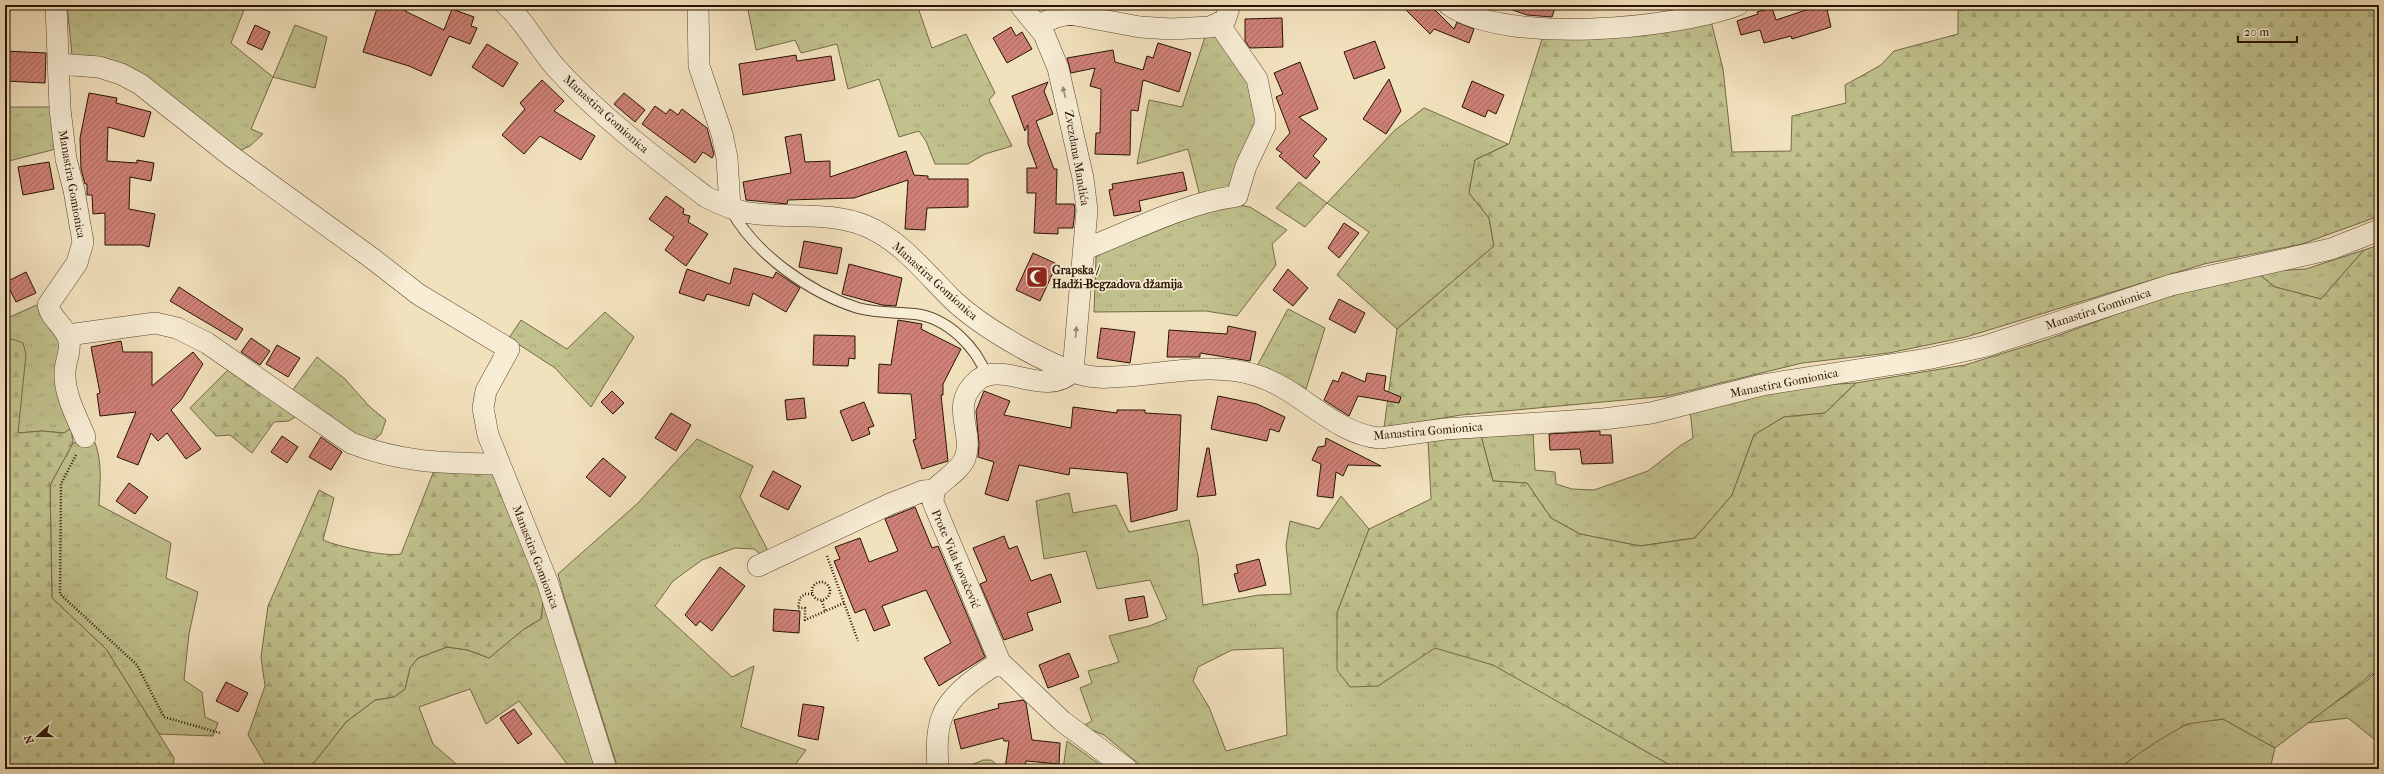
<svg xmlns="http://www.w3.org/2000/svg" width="2384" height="774" font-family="'IM FELL French Canon',serif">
<defs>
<pattern id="grass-tufts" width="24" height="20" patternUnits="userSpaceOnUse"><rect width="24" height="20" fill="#c0c18d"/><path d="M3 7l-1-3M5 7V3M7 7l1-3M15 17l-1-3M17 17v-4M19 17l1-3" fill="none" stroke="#a5a578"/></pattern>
<pattern id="forest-firs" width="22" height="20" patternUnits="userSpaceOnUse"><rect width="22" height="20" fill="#c0c18d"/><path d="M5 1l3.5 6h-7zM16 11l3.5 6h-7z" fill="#a5a578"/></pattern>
<pattern id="building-hatch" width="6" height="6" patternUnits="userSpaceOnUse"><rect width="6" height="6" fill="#cf8177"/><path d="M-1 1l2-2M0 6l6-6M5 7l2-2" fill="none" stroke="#a8685f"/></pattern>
</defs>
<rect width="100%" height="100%" fill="#f2e1bd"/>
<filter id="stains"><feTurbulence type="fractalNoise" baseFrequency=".005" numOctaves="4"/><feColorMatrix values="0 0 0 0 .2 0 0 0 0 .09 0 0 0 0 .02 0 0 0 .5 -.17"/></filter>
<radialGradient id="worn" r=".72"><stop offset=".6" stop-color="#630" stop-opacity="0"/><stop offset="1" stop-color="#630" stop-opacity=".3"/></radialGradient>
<path fill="url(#grass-tufts)" stroke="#746a46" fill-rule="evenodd" d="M 67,5 L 246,5 L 231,43 L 273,77 L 295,25 L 327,37 L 315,88 L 273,77 L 251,129 L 263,134 L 250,146 L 239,151 L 72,55 Z
M 747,5 L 917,5 L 932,48 L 966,34 L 995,93 L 989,100 L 1012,146 L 985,154 L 968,164 L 935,164 L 926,141 L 919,131 L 899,137 L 879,79 L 848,89 L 837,44 L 801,53 L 795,40 L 756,50 Z
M 1206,34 L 1216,34 L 1251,81 L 1259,114 L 1235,187 L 1200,196 L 1188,149 L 1137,164 L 1149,100 L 1182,107 Z
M 5,107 L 53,107 L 56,149 L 5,162 Z
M 1424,108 L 1508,144 L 1475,160 L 1469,193 L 1489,218 L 1494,246 L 1397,329 L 1337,275 L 1369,232 L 1327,203 L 1305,227 L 1276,208 L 1299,182 L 1327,203 L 1394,131 Z
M 1227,203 L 1250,207 L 1287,230 L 1272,244 L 1276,265 L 1237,316 L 1206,311 L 1094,312 L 1096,257 L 1101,253 Z
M 2364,250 L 2321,299 L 2275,287 L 2256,272 L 2306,269 Z
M 39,304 L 60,340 L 71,428 L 64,433 L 42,431 L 18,433 L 5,343 L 5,319 Z
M 1288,309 L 1325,328 L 1306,389 L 1278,373 L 1257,366 Z
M 605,312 L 634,337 L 591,407 L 555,368 L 509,338 L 521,320 L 567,349 Z
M 317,357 L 345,379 L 370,407 L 386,420 L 381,434 L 372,442 L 356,440 L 289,395 Z
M 1856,383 L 1825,413 L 1784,417 L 1754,435 L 1732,495 L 1695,538 L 1640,546 L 1580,534 L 1551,518 L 1527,483 L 1493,481 L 1481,436 L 1533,432 L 1535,470 L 1555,472 L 1556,484 L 1572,489 L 1594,490 L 1648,471 L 1681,445 L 1693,438 L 1690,409 L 1772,388 Z
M 93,438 C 103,460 100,481 99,505 L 171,543 L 166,578 L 198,592 L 189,634 L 184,680 L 202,692 L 205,717 L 218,723 L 213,736 L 159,734 L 106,649 L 52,598 L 50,485 L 73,443 Z
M 697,439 L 753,466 L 740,497 L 767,549 L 764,557 L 754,549 L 735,548 L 702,560 L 673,581 L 655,606 L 732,677 L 754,666 L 741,727 L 806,750 L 795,765 L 798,769 L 618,769 L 563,593 L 558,574 L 638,503 Z
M 1069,493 L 1073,513 L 1116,505 L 1129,532 L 1189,520 L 1198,556 L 1203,605 L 1259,595 L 1291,594 L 1286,545 L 1290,521 L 1319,529 L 1341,496 L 1369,529 L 1337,613 L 1378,686 L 1435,647 L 1493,664 L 1677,769 L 1145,769 L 1104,735 L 1082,726 L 1092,721 L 1080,688 L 1092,683 L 1088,671 L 1119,662 L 1109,636 L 1149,626 L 1167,619 L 1150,580 L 1097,589 L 1086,551 L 1044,559 L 1036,501 ZM 1283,648 L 1287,735 L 1226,751 L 1209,707 L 1193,681 L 1198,667 L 1232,650 Z
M 543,600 L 595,767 L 592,769 L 571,769 L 519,701 L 486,724 L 470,689 L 419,707 L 433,744 L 462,769 L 309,769 L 346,722 L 375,700 L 394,697 L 405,689 L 410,668 L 418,658 L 447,647 L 468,650 L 489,658 L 524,629 L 541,619 Z
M 2379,669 L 2379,743 L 2348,718 L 2306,723 L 2369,679 Z
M 2223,719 L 2275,748 L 2270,769 L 2122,769 C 2136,751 2165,734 2186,725 C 2196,720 2212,721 2223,719 Z
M 1067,741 L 1106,769 L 1063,769 Z
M 983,760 L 991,760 L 996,764 L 997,769 L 962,769 Z"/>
<path fill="url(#forest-firs)" stroke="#746a46" d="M 1981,5 L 2379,5 L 2379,216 L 2302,244 L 2204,264 L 1966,337 L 1889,353 L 1802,363 L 1668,396 L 1461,415 L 1384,428 L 1397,329 L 1494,246 L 1489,218 L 1469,193 L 1475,160 L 1509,144 L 1543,36 L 1711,21 L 1723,69 L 1732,152 L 1791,151 L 1792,116 L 1846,103 L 1845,85 L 1881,65 L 1894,51 L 1958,34 L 1958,11 Z
M 2379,245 L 2379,669 L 2275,748 L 2223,719 L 2187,724 L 2156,742 L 2127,762 L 2122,769 L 1677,769 L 1493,665 L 1435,648 L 1378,686 L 1350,687 L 1337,670 L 1337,613 L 1369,529 L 1431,499 L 1428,440 L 1481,436 L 1493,481 L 1527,483 L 1551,518 L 1580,534 L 1640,546 L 1695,538 L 1732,495 L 1754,435 L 1784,417 L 1825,413 L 1856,383 L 1965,365 L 2046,340 L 2193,286 L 2256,272 L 2275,287 L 2321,299 L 2364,250 Z
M 12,339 L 23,343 L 26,354 L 18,433 L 42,431 L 64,433 L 71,428 L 73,443 L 50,485 L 52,598 L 106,649 L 174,758 L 173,769 L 5,769 L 5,343 Z
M 229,369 L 301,413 L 289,421 L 274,422 L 252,453 L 230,435 L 216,436 L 190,408 Z
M 435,468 L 495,473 L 543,600 L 541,619 L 524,629 L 489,658 L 468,650 L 447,647 L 418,658 L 410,668 L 405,689 L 394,697 L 375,700 L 346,722 L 309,769 L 268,769 L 248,735 L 265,686 L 261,657 L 268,606 L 319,490 L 334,498 L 323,540 C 339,547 385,557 401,554 Z"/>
<path fill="url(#building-hatch)" stroke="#281300" d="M 378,5 L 407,5 L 405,11 L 444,30 L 452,9 L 474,17 L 471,26 L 477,28 L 470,44 L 449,36 L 431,76 L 409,66 L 363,52 Z
M 1401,5 L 1430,5 L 1454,29 L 1457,22 L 1474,29 L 1469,43 L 1434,29 L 1430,34 Z
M 1508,5 L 1556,5 L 1552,17 L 1527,15 L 1507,8 Z
M 1821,5 L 1826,5 L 1831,27 L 1792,39 L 1791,36 L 1764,43 L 1760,30 L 1741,35 L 1737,21 L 1758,14 L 1757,12 L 1772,8 L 1776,20 Z
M 1282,18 L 1283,47 L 1250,48 L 1245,41 L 1245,19 Z
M 255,25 L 270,32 L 262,50 L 247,43 Z
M 1011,27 L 1016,36 L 1022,32 L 1032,49 L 1007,63 L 993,38 Z
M 1375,41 L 1385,68 L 1354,79 L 1344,52 Z
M 1158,43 L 1191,53 L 1179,92 L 1143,80 L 1138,111 L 1131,110 L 1130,155 L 1095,154 L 1096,133 L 1100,133 L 1101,89 L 1090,86 L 1095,68 L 1071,73 L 1067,58 L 1113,50 L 1115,62 L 1143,70 L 1147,56 L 1153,58 Z
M 487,44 L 518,63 L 503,87 L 472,67 Z
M 5,51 L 46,53 L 45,83 L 5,81 Z
M 796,55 L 797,61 L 831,56 L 835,80 L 743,95 L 739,64 Z
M 1300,62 L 1318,109 L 1299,117 L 1327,139 L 1313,156 L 1320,162 L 1306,179 L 1279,156 L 1282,153 L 1276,149 L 1290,133 L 1276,97 L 1283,94 L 1274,73 Z
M 1389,79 L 1401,111 L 1386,134 L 1363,119 Z
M 542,80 L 564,101 L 554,111 L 595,136 L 581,160 L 540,136 L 524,154 L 502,135 L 525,109 L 520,103 Z
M 1472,81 L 1504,95 L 1496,114 L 1488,110 L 1485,117 L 1462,107 Z
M 1048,82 L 1044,91 L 1053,114 L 1036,121 L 1054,169 L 1057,169 L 1056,204 L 1074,204 L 1075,210 L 1073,228 L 1058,228 L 1058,234 L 1034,233 L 1036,193 L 1027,193 L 1027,168 L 1037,168 L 1028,144 L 1028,125 L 1025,131 L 1012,96 Z
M 89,93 L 117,98 L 116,103 L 151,112 L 144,137 L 108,127 L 107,161 L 137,163 L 137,160 L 154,163 L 151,181 L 130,177 L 129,209 L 155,214 L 149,247 L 142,245 L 105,245 L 105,213 L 93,214 L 92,195 L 87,195 L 87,184 L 85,184 L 81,169 L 80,138 Z
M 624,93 L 645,110 L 635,122 L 614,104 Z
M 655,106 L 666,114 L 670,109 L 678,115 L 682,109 L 707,128 L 714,154 L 712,158 L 703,152 L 695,163 L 642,124 Z
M 801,134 L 805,162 L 830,161 L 830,177 L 906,151 L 914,175 L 928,176 L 928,179 L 968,179 L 968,207 L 927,208 L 925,230 L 905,229 L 908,180 L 854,198 L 788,200 L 787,204 L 746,200 L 743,182 L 791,173 L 785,137 Z
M 49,162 L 54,189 L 23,195 L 18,167 Z
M 1183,172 L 1187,190 L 1139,201 L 1141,211 L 1114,216 L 1109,190 L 1113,189 L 1112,184 Z
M 666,196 L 684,209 L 683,214 L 690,216 L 688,222 L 708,234 L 686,266 L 665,250 L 674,237 L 649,219 Z
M 1344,223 L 1359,233 L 1339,258 L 1328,248 Z
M 804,241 L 842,248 L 837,274 L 799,267 Z
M 1033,253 L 1057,264 L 1040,301 L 1016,290 Z
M 849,264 L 902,278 L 896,306 L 882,305 L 842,294 Z
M 734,268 L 773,278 L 776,272 L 800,288 L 786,312 L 753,293 L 749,306 L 707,294 L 704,301 L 679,293 L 687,269 L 730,284 Z
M 1288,269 L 1308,288 L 1293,306 L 1273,290 Z
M 26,272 L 36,293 L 16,302 L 6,282 Z
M 179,287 L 243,329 L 236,340 L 170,301 Z
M 1339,299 L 1365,313 L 1355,333 L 1329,319 Z
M 898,320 L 922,324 L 921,329 L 961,349 L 943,384 L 943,395 L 941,395 L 948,461 L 922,469 L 913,440 L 916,439 L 911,394 L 878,393 L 879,364 L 891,365 Z
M 1228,326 L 1256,332 L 1250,361 L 1200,353 L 1200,357 L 1167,357 L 1169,330 L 1227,334 Z
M 1101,328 L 1135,332 L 1130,363 L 1097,358 Z
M 814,335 L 855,336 L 855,359 L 849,358 L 848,366 L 813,365 Z
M 251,338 L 270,351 L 260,365 L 241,352 Z
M 121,341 L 123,352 L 152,352 L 152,386 L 193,352 L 203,364 L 181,400 L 171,410 L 201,449 L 186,459 L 167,433 L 158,441 L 151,433 L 138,465 L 117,457 L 136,412 L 100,416 L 97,394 L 100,393 L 91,347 Z
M 277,345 L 300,358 L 288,377 L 266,364 Z
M 1342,372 L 1365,382 L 1367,373 L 1386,376 L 1384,390 L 1401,397 L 1399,403 L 1358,396 L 1349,416 L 1324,400 L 1333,380 L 1338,382 Z
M 612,391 L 624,403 L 613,414 L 601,402 Z
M 984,391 L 1010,401 L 1004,415 L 1071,428 L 1073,407 L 1117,413 L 1117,410 L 1145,410 L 1145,413 L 1181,415 L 1177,510 L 1131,522 L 1127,473 L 1070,468 L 1069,475 L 1019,465 L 1008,501 L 985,494 L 994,462 L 978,457 L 979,445 L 976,411 Z
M 1218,396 L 1257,404 L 1285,417 L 1279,432 L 1270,429 L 1267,441 L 1211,429 Z
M 804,398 L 806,418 L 787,420 L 785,400 Z
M 864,402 L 874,426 L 868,428 L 870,434 L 852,441 L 840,411 Z
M 671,413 L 691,425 L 676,451 L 655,438 Z
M 1600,431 L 1600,435 L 1611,435 L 1613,463 L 1582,464 L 1580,449 L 1550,450 L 1549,434 Z
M 282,436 L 298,447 L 287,463 L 271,452 Z
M 321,437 L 342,452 L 331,470 L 309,457 Z
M 1326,438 L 1381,466 L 1348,465 L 1343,476 L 1336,472 L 1333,498 L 1317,496 L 1321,464 L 1312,460 L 1318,447 L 1325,446 Z
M 1207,448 L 1209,448 L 1216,495 L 1197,497 Z
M 603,458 L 626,477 L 610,497 L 586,477 Z
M 773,471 L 801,486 L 788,510 L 760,496 Z
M 129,483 L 148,497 L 135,514 L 116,501 Z
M 915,507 L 932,548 L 938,546 L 985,657 L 939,686 L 924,658 L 951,643 L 926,590 L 882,606 L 890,625 L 874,631 L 865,609 L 855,613 L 834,561 L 840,559 L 835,547 L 860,538 L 869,562 L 898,551 L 885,519 Z
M 1004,536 L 1009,549 L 1017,546 L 1031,581 L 1051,574 L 1061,602 L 1027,613 L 1033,630 L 1004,640 L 980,584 L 987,581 L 973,548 Z
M 1259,559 L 1266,585 L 1239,592 L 1234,574 L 1238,573 L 1236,565 Z
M 720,567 L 745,586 L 712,631 L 700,621 L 696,626 L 685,615 Z
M 1144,596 L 1148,617 L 1129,621 L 1125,599 Z
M 774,609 L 800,611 L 799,633 L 773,631 Z
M 1069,653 L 1079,677 L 1048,688 L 1039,665 Z
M 226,682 L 248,693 L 238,712 L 216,701 Z
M 1023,700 L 1026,703 L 1032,740 L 1060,743 L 1059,764 L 1026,761 L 1024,769 L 1005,769 L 1009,741 L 1004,741 L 1003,738 L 961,749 L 954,720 L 999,708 L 998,704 Z
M 803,704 L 824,707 L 818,740 L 798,736 Z
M 514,709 L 532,734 L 518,744 L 500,718 Z"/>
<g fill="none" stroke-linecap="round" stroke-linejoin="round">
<g stroke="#5a462f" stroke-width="12">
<path id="service" d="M 731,210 C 755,254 810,293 858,308 C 876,313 896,312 915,314 C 948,318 976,347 987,376"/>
</g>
<g stroke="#5a462f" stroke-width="22">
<path id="minor" d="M 56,5 L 60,109 L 66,159 L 74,190 L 83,242 L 77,263 L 48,305 C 51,320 67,327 69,342 C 71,352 65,362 65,372 C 64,395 77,417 85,437
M 506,5 C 527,23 539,50 558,70 C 602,118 654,157 706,197 C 718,203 731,209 744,212 C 785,220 828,210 866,226 C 902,241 927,275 954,301 C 983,328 1045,364 1083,375 C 1098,379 1114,377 1128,376 C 1171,373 1216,362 1258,376 C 1301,390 1336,435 1380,438 L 1445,429 L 1603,419 L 1651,413 L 1762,385 L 1927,359 L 1986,346 L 2171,285 L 2331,249 L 2379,230
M 698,5 L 699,66 L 722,134 L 727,158 L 730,208
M 1020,5 L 1044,34 L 1058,68 L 1083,178 L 1087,210 L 1073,371 C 1046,399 1003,360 978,380 C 949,404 973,429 966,455 C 963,469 944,479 934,490 L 933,502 L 1000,662 L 1062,721 L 1127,769
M 1449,5 C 1508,45 1673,29 1738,5
M 1038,25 L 1056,17 L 1070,14 L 1140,27 L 1171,29 L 1210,27 L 1225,20 L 1230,5
M 59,64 L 99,67 L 121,74 L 140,84 L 231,156 L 373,259 L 418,294 L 509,349 L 486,391 L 483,408 L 488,435 L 547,581 L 606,769
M 1085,249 C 1134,230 1185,203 1237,196 L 1246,166 L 1265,126 L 1265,117 L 1257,79 L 1219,24
M 68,335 L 155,323 L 177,328 L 207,343 L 351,443 C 402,463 445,463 499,464
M 758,566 L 890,504 L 923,491 L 934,490
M 938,769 C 937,752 936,733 942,717 C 950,694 980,674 1000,662"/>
</g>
<path stroke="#281300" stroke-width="2.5" stroke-dasharray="1 2" stroke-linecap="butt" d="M 76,455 L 61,484 L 60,594 L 137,665 L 164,717 L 220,733
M 827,556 L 858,641
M812 591a9 9 0 1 1 18 0a9 9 0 1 1-18 0Z
M 812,594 L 805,594 L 800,598 L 798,608 L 805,608 L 805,620 L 844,603
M 822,601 L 825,611"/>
<use href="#service" stroke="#f7ecd4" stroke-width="10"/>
<use href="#minor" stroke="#f7ecd4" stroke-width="21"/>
</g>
<defs><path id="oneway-solid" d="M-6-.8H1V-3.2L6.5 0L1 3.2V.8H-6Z"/></defs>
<g fill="#9a8a75">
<use href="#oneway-solid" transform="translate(1064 92) rotate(-104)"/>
<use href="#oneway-solid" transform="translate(1076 332) rotate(-85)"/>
</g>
<defs>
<g id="mosque-square" transform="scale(1.15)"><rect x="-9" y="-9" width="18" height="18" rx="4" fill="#8f2418" stroke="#f7ecd4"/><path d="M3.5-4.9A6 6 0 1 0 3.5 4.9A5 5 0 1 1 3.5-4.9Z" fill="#fff"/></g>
</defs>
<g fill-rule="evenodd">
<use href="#mosque-square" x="1037" y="277"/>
</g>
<g text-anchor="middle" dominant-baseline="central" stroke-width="3.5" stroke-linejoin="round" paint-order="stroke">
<g font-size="12" fill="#281300" stroke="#f7ecd4">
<text transform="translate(606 114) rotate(42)">Manastira Gomionica</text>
<text transform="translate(1077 158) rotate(80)">Zvezdana Mandića</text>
<text transform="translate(72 184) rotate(80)">Manastira Gomionica</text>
<text transform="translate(935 281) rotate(42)">Manastira Gomionica</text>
<text transform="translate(2098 309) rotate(-18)">Manastira Gomionica</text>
<text transform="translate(1784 383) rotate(-11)">Manastira Gomionica</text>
<text transform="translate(1428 431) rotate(-5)">Manastira Gomionica</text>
<text transform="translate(536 557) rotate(69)">Manastira Gomionica</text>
<text transform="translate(956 559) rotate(67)">Prote Vida kovačević</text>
</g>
<g font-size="12" font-weight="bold" fill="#281300" stroke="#f7ecd4" text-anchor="start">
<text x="1052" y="270">Grapska /<tspan x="1052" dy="14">Hadži-Begzadova džamija</tspan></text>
</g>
</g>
<rect width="2384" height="774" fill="none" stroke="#f2e1bd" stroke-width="20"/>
<rect x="6" y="6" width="2372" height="762" fill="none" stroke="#281300" stroke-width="2"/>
<rect x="10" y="10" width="2364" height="754" fill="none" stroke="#281300"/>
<g transform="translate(38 736) rotate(249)" stroke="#f7ecd4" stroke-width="3" paint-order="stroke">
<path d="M0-3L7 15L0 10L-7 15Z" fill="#281300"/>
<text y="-6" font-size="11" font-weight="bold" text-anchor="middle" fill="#281300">N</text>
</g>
<path d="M2238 36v6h59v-6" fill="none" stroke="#281300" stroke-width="2"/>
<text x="2244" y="36" font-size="12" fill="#281300" stroke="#f7ecd4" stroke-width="3" paint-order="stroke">20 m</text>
<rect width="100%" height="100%" filter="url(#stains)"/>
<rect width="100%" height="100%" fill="url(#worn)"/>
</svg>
